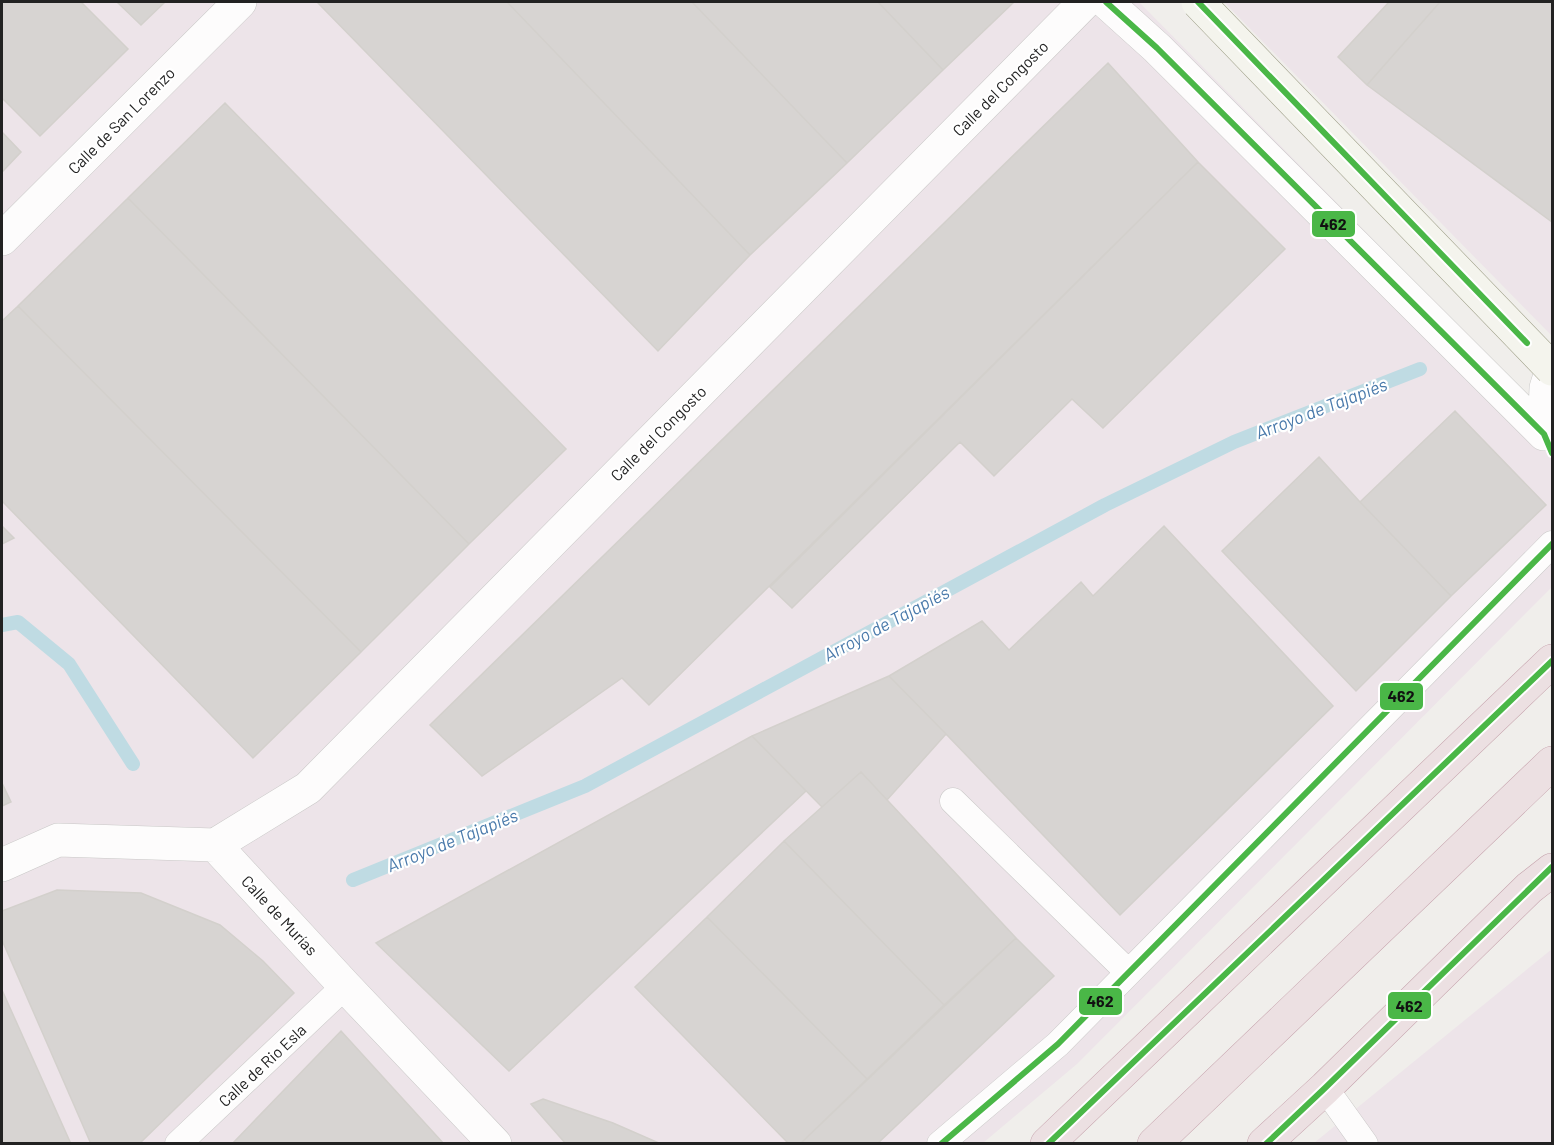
<svg xmlns="http://www.w3.org/2000/svg" width="1554" height="1145" font-family="Barlow,sans-serif">
<rect width="100%" height="100%" fill="#f0eeeb"/>
<path fill="#ede4e9" d="M 2,2 L 1139,2 L 1552,421 L 1552,587 L 1077,1064 L 983,1143 L 2,1144 Z
M 1224,2 L 1552,2 L 1552,336 Z
M 1552,949 L 1552,1143 L 1314,1143 Z"/>
<g fill="none" stroke-linecap="round" stroke-linejoin="round">
<path stroke="#bfdbe3" stroke-width="14" d="M 2,625 L 18,622 L 69,664 L 133,764
M 353,880 L 585,786 L 1105,505 L 1234,442 L 1420,369"/>
</g>
<path fill="#d7d4d2" stroke="#d3d0cc" stroke-width="1.5" d="M 2,2 L 81,2 L 128,49 L 40,136 L 2,98 Z
M 117,2 L 165,2 L 141,25 Z
M 320,2 L 507,2 L 750,255 L 658,351 L 318,3 Z
M 507,2 L 692,2 L 847,163 L 750,255 Z
M 692,2 L 878,2 L 943,70 L 847,163 Z
M 878,2 L 1014,2 L 943,70 Z
M 1389,2 L 1440,2 L 1367,85 L 1338,57 Z
M 1440,2 L 1552,2 L 1552,222 L 1367,85 Z
M 1108,63 L 1198,162 L 649,705 L 622,678 L 482,776 L 430,725 Z
M 225,103 L 566,449 L 469,544 L 128,198 Z
M 2,132 L 21,152 L 2,172 Z
M 1198,162 L 1285,249 L 1103,428 L 1072,399 L 994,476 L 960,442 L 792,608 L 770,587 Z
M 128,198 L 469,544 L 361,652 L 18,306 Z
M 18,306 L 361,652 L 253,758 L 2,501 L 2,321 Z
M 1455,411 L 1546,505 L 1451,596 L 1360,502 Z
M 1319,457 L 1360,502 L 1451,596 L 1356,691 L 1222,551 Z
M 2,526 L 14,538 L 2,544 Z
M 1164,526 L 1333,706 L 1120,915 L 946,734 L 889,676 L 982,621 L 1009,650 L 1081,582 L 1093,596 Z
M 889,676 L 946,734 L 887,800 L 861,772 L 822,807 L 752,736 Z
M 752,736 L 806,791 L 509,1071 L 376,943 Z
M 861,772 L 1016,938 L 944,1005 L 784,841 Z
M 2,783 L 11,802 L 2,806 Z
M 784,841 L 944,1005 L 867,1079 L 707,917 Z
M 57,890 L 141,893 L 220,925 L 263,961 L 294,993 L 139,1144 L 91,1144 L 2,940 L 2,911 Z
M 707,917 L 867,1079 L 800,1144 L 789,1144 L 635,987 Z
M 1016,938 L 1054,976 L 877,1144 L 800,1144 Z
M 2,990 L 71,1144 L 2,1144 Z
M 341,1031 L 444,1144 L 232,1144 Z
M 543,1099 L 613,1123 L 661,1144 L 566,1144 L 531,1104 Z"/>
<g fill="none" stroke-linecap="round" stroke-linejoin="round">
<g stroke="#c9c8c7" stroke-width="27">
<path id="lane" d="M 953,801 L 1128,972
M 1325,1088 L 1365,1144
M 178,1144 L 345,986
M 940,1144 L 1058,1044 L 1552,544"/>
</g>
<g stroke="#c9c8c7" stroke-width="34">
<path id="street" d="M 1106,2 L 1157,48 L 1544,434
M 2,239 L 240,2
M 1544,434 L 1546,388 L 1552,369
M 215,845 L 308,788 L 1085,2
M 2,865 L 58,840 L 215,845 L 345,986 L 495,1144"/>
</g>
<g stroke="#c5a2ac" stroke-width="34">
<path id="highway" d="M 1047,1144 L 1552,661
M 1154,1144 L 1552,763
M 1264,1144 L 1325,1088 L 1529,888 L 1552,870"/>
</g>
<use href="#lane" stroke="#fdfcfc" stroke-width="26"/>
<use href="#street" stroke="#fdfcfc" stroke-width="33"/>
<use href="#highway" stroke="#ece0e2" stroke-width="33"/>
<g stroke="#999a82" stroke-width="34" stroke-linecap="butt">
<path id="secondary-bridge" d="M 1198,2 L 1552,369"/>
</g>
<use href="#secondary-bridge" stroke="#f4f4ed" stroke-width="33"/>
<g stroke="#fff" stroke-width="10">
<path id="bus-1" d="M 1106,2 L 1157,48 L 1544,434 L 1552,453
M 1198,2 L 1527,343
M 941,1144 L 1058,1044 L 1552,544
M 1048,1144 L 1552,661
M 1266,1144 L 1325,1088 L 1552,867"/>
</g>
<use href="#bus-1" stroke="#4ab747" stroke-width="6"/>
</g>
<g text-anchor="middle" dominant-baseline="central" stroke-width="4.5" stroke-linejoin="round" paint-order="stroke">
<g font-size="16" fill="#222" stroke="#fff">
<text transform="translate(1000 88) rotate(-45)">Calle del Congosto</text>
<text transform="translate(121 120) rotate(-45)">Calle de San Lorenzo</text>
<text transform="translate(658 433) rotate(-45)">Calle del Congosto</text>
<text transform="translate(280 915) rotate(47)">Calle de Murías</text>
<text transform="translate(262 1065) rotate(-43)">Calle de Rio Esla</text>
</g>
<g font-size="18" font-style="italic" fill="#4a7aab" stroke="#fff">
<text transform="translate(1321 408) rotate(-21)">Arroyo de Tajapiés</text>
<text transform="translate(886 623) rotate(-28)">Arroyo de Tajapiés</text>
<text transform="translate(452 840) rotate(-22)">Arroyo de Tajapiés</text>
</g>
</g>
<g stroke="#fff" stroke-width="2">
<rect x="1311" y="210" width="45" height="28" rx="6" fill="#4ab747"/>
<rect x="1379" y="682" width="45" height="29" rx="6" fill="#4ab747"/>
<rect x="1078" y="987" width="45" height="29" rx="6" fill="#4ab747"/>
<rect x="1387" y="991" width="45" height="29" rx="6" fill="#4ab747"/>
</g>
<g font-size="16" text-anchor="middle" font-weight="bold" fill="#111">
<text x="1333" y="230">462</text>
<text x="1401" y="702">462</text>
<text x="1100" y="1007">462</text>
<text x="1409" y="1012">462</text>
</g>
<rect width="1554" height="1145" fill="none" stroke="#222222" stroke-width="6"/>
</svg>
